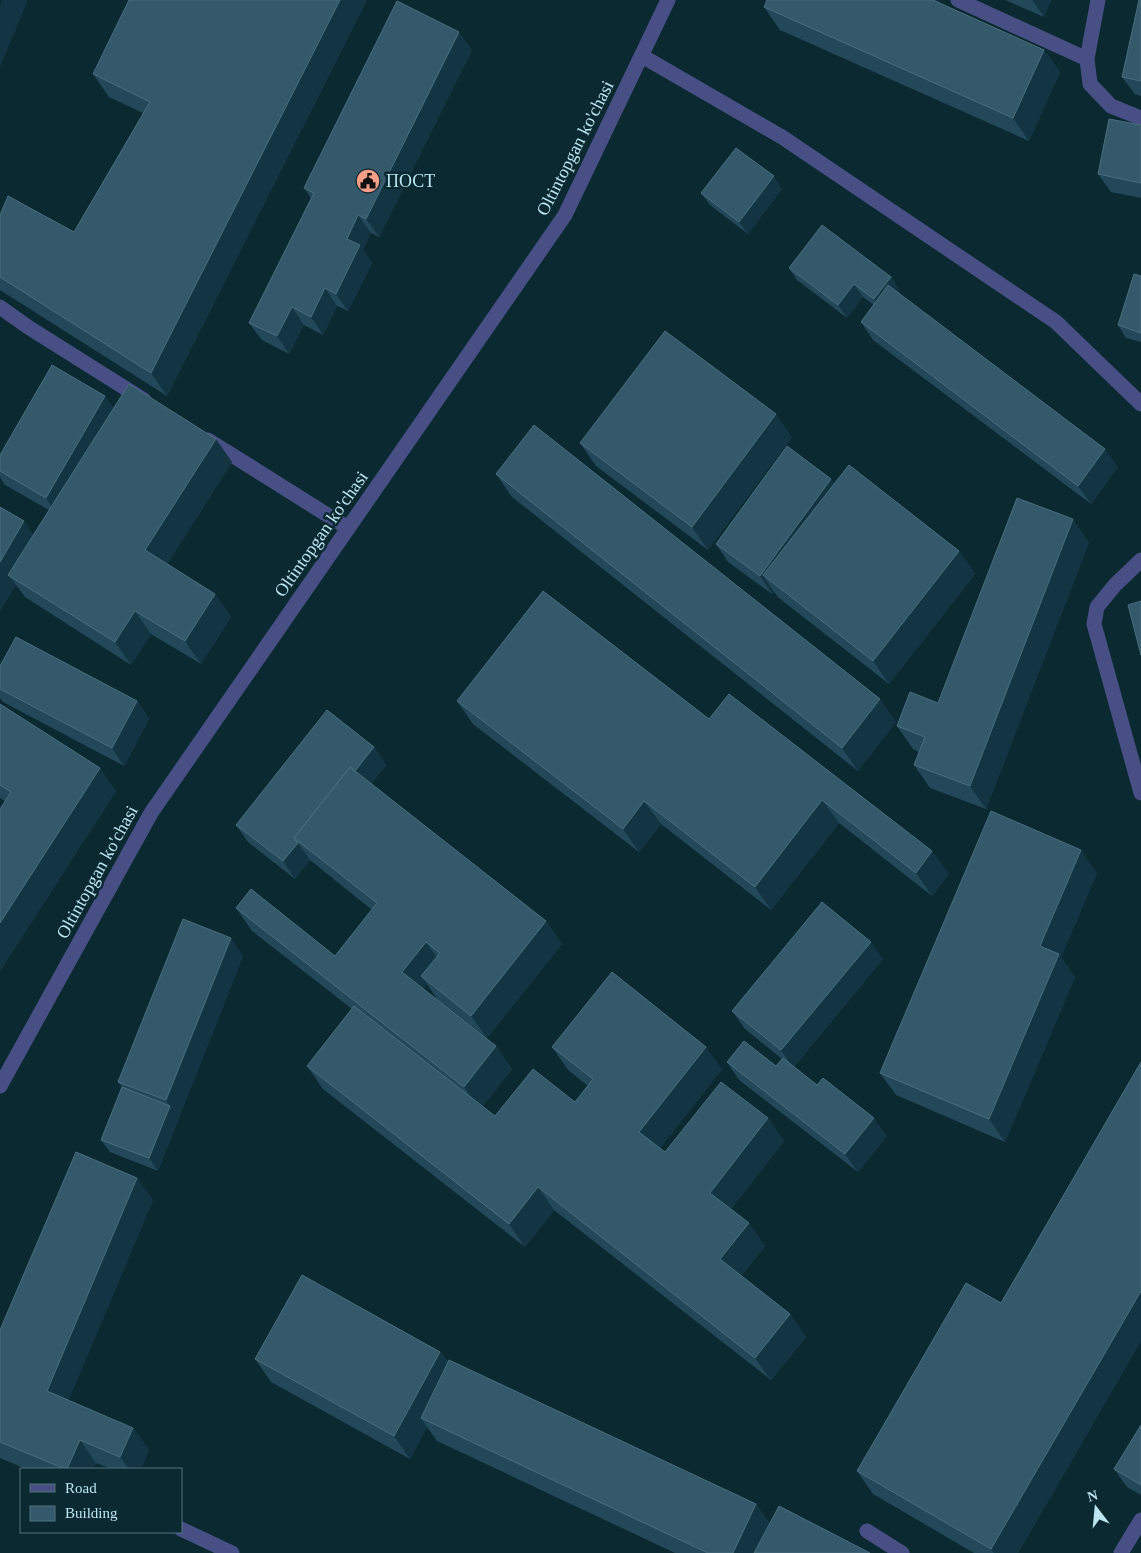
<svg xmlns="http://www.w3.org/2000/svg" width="1141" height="1553" font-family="Georgia,serif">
<rect width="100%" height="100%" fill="#0b2930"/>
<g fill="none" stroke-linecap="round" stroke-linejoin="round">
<path stroke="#474f84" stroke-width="15" d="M 958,0 L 1087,59 L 1098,0
M 642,56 L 782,137 L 1056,322 L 1141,404
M 1087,59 L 1090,84 L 1111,106 L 1141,118
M 0,307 L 28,327 L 144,400
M 208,440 L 348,528
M 1141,560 L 1115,585 L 1097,607 L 1094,624 L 1141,793
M 0,1086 L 151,813 L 565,215 L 668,0
M 181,1529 L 232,1553
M 867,1531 L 902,1553
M 1121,1553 L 1141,1520"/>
</g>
<path fill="#23485a" d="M 367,0 L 167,396 L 0,290 L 0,215 L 74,232 L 143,113 L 109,97 L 93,74 Z
M 1005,0 L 1051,0 L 1044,17 Z
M 1141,0 L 1141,96 L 1135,94 L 1122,77 Z
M 764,7 L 1044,50 L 1060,72 L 1029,141 L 780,30 Z
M 472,50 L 379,237 L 371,233 L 363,249 L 372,263 L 348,311 L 337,306 L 323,335 L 304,325 L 289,354 L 262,340 L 249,323 L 311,198 L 304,188 Z
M 1141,125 L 1141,198 L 1111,192 L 1098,174 Z
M 782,189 L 748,234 L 710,205 L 701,193 Z
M 789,268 L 891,277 L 899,289 L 897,292 L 1118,467 L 1091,504 L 873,340 L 861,322 L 874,305 L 863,297 L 847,318 L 797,280 Z
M 1141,276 L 1141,342 L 1126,338 L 1118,325 Z
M 114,408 L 232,462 L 167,564 L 215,594 L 231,617 L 201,664 L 151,634 L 131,665 L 25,597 L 16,585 L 0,611 L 0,507 L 34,535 L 49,510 L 5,485 L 0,477 L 0,455 Z
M 792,437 L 708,550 L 596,466 L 580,443 Z
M 496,474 L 896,722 L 858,771 L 512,497 Z
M 835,483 L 959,551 L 975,574 L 889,684 L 779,598 L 774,592 L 772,594 L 728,562 L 716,544 Z
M 1089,542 L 986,809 L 930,788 L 914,765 L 919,752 L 913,749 L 897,726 L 938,703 Z
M 0,666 L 137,701 L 149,719 L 124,766 L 3,702 L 0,698 Z
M 457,701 L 709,719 L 949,874 L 932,896 L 839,823 L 771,910 L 661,824 L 639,852 L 473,724 Z
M 0,704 L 116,791 L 0,971 L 0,809 L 5,801 L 0,798 Z
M 374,747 L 386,765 L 371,784 L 546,921 L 562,944 L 487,1038 L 437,999 L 427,984 L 423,989 L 496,1046 L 512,1069 L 482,1107 L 495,1116 L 575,1102 L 588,1086 L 568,1070 L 552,1047 L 722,1069 L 660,1148 L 665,1152 L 768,1118 L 784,1141 L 731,1209 L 765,1246 L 741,1276 L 790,1314 L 806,1337 L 771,1380 L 554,1210 L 525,1247 L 323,1089 L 307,1066 L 352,1009 L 252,931 L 236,908 L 335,956 L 372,910 L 310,860 L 295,879 L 248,842 L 236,825 Z
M 1097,873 L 1061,957 L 1075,977 L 1005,1142 L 896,1095 L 880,1073 Z
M 243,956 L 158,1171 L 110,1152 L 101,1140 L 122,1087 L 118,1082 Z
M 883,959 L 794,1067 L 817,1085 L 887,1136 L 858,1172 L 739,1080 L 727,1062 L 776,1066 L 782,1059 L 745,1029 L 732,1011 Z
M 1141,1062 L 1141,1341 L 1018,1553 L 974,1553 L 873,1494 L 857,1471 L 1001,1303 Z
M 153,1200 L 68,1401 L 133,1428 L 149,1450 L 141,1469 L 111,1469 L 96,1463 L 93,1469 L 26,1469 L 0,1458 L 0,1330 Z
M 440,1352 L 448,1362 L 756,1504 L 770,1524 L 870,1553 L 675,1553 L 437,1441 L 427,1427 L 410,1459 L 271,1382 L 255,1359 Z
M 1141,1425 L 1141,1495 L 1127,1487 L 1114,1469 Z"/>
<path fill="#133443" d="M 2,0 L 28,0 L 0,67 L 0,6 Z
M 340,0 L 367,0 L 167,396 L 151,373 Z
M 1032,0 L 1051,0 L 1044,17 Z
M 459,32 L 472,50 L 379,237 L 366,219 Z
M 1044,50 L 1060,72 L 1029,141 L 1013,118 Z
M 774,176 L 782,189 L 748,234 L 739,222 Z
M 358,215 L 371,233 L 363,249 L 372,263 L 348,311 L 336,294 L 347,239 Z
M 891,277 L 899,289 L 882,311 L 874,299 Z
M 854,284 L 863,297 L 847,318 L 838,305 Z
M 325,288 L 337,306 L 323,335 L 311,317 Z
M 292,307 L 304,325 L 289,354 L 277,336 Z
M 105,396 L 118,414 L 58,516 L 46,498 Z
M 776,414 L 792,437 L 708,550 L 692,527 Z
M 216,439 L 232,462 L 161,573 L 145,550 Z
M 1105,449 L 1118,467 L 1091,504 L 1078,486 Z
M 831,479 L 844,496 L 763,575 L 774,592 L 772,594 L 760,576 Z
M 1073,519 L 1089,542 L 986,809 L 970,786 Z
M 24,521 L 40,544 L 8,575 L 16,585 L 0,611 L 0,562 Z
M 959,551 L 975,574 L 889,684 L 873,661 Z
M 215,594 L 231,617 L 201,664 L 185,641 Z
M 135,611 L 151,634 L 131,665 L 115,642 Z
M 880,699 L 896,722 L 858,771 L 842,748 Z
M 137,701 L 149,719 L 124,766 L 112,748 Z
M 374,747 L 386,765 L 315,854 L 299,841 Z
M 100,768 L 116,791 L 0,971 L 0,923 Z
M 822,800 L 839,823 L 771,910 L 755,887 Z
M 644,801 L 661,824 L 639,852 L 623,829 Z
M 298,843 L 310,860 L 295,879 L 283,861 Z
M 1081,850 L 1097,873 L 1061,957 L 1075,977 L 1005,1142 L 989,1119 L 1040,946 Z
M 932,851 L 949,874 L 932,896 L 916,873 Z
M 546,921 L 562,944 L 487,1038 L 471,1016 Z
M 231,938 L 243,956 L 158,1171 L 149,1158 L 170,1106 L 166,1100 Z
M 426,942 L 442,965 L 421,976 L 427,984 L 418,995 L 402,972 Z
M 871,942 L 883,959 L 793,1068 L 781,1050 Z
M 496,1046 L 512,1069 L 480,1110 L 464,1087 Z
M 706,1047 L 722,1069 L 655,1155 L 639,1132 Z
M 768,1118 L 784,1141 L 726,1216 L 710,1193 Z
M 874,1118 L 887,1136 L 858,1172 L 845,1154 Z
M 137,1178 L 153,1200 L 63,1414 L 47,1391 Z
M 538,1187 L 554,1210 L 525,1247 L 509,1224 Z
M 749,1223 L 765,1246 L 736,1282 L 720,1259 Z
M 1141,1291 L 1141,1341 L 1018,1553 L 994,1553 L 991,1549 Z
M 790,1314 L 806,1337 L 771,1380 L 755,1358 Z
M 440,1352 L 456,1375 L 421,1418 L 427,1427 L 410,1459 L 394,1436 Z
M 133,1428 L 149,1450 L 141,1469 L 129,1469 L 120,1457 Z
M 80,1440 L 96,1463 L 93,1469 L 67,1469 Z
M 756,1504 L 772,1527 L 760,1553 L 733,1553 Z"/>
<path fill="#34596a" stroke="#496f7f" d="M 129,0 L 340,0 L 151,373 L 0,277 L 0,215 L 8,196 L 74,232 L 150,102 L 93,74 Z
M 767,0 L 933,0 L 1044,50 L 1013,118 L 764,7 Z
M 1139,0 L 1141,0 L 1141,81 L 1122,77 Z
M 397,1 L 459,32 L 366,219 L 358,215 L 347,239 L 360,245 L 336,294 L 325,288 L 311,317 L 292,307 L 277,336 L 249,323 L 314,193 L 304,188 Z
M 1109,119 L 1141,125 L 1141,183 L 1098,174 Z
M 736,148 L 774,176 L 739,222 L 701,193 Z
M 822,225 L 891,277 L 874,299 L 854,284 L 838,305 L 789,268 Z
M 1134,274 L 1141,276 L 1141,333 L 1118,325 Z
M 888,285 L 1105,449 L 1078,486 L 861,322 Z
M 665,331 L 776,414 L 692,527 L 580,443 Z
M 52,365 L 105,396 L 46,498 L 0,471 L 0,455 Z
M 129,384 L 216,439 L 145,550 L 215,594 L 185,641 L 135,611 L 115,642 L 8,575 Z
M 534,425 L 880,699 L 842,748 L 496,474 Z
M 787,446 L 831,479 L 760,576 L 716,544 Z
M 849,465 L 959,551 L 873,661 L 763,575 Z
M 1017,498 L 1073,519 L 970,786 L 914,765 L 925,737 L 897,726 L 910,692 L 938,703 Z
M 0,507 L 24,521 L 0,562 Z
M 543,591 L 709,719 L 729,694 L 932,851 L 916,873 L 822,800 L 755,887 L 644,801 L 623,829 L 457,701 Z
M 1141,601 L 1141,655 L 1128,605 Z
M 16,637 L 137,701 L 112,748 L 0,689 L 0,666 Z
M 0,704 L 100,768 L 0,923 L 0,809 L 11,792 L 0,785 Z
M 327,710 L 374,747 L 355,771 L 350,767 L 294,838 L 298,843 L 283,861 L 236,825 Z
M 350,767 L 546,921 L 471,1016 L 421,976 L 440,953 L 426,942 L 402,972 L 496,1046 L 464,1087 L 236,908 L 251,889 L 335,956 L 377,903 L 294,838 Z
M 991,811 L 1081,850 L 1040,946 L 1059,954 L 989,1119 L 880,1073 Z
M 822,902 L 871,942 L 781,1050 L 732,1011 Z
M 183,919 L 231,938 L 166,1100 L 118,1082 Z
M 612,972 L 706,1047 L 639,1132 L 665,1152 L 721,1082 L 768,1118 L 710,1193 L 749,1223 L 720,1259 L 790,1314 L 755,1358 L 538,1187 L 509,1224 L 307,1066 L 354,1006 L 495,1116 L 533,1069 L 575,1102 L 593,1079 L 552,1047 Z
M 744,1041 L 776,1066 L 783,1058 L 817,1085 L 823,1078 L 874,1118 L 845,1154 L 727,1062 Z
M 1141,1062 L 1141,1291 L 991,1549 L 857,1471 L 966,1283 L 1001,1303 Z
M 122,1087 L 170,1106 L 149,1158 L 101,1140 Z
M 76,1152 L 137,1178 L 47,1391 L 133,1428 L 120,1457 L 80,1440 L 67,1469 L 65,1469 L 0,1442 L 0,1330 Z
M 302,1275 L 440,1352 L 394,1436 L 255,1359 Z
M 449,1360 L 756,1504 L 733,1553 L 708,1553 L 421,1418 Z
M 1141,1425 L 1141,1485 L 1114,1469 Z
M 779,1506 L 870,1553 L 754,1553 Z"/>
<defs>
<g id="civic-disc" transform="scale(1.25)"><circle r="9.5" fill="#f49e88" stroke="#0b2930"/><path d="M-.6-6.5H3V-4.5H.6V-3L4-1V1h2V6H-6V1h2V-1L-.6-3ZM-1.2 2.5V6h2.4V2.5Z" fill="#111"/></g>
</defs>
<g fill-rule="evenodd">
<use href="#civic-disc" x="368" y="181"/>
</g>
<g text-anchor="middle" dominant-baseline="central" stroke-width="5" stroke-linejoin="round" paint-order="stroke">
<g font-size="18" fill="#bbe5f0" stroke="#0b2930">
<text transform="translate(575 148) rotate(-63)">Oltintopgan ko'chasi</text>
<text transform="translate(321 534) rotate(-55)">Oltintopgan ko'chasi</text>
<text transform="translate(97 872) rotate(-61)">Oltintopgan ko'chasi</text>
</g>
<g font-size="18" fill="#bbe5f0" stroke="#0b2930" text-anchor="start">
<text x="386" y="181">ПОСТ</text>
</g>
</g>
<rect x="20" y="1468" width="162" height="65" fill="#0b2930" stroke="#51747d"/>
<rect x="30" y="1484" width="25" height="8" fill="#474f84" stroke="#51747d"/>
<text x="65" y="1493" font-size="15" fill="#bbe5f0">Road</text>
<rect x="30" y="1506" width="25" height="15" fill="#34596a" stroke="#51747d"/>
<text x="65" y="1518" font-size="15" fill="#bbe5f0">Building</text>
<g transform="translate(1096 1508) rotate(344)" stroke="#0b2930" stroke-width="4" paint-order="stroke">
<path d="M0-4L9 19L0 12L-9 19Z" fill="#bbe5f0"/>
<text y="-8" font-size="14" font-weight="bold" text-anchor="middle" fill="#bbe5f0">N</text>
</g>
</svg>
